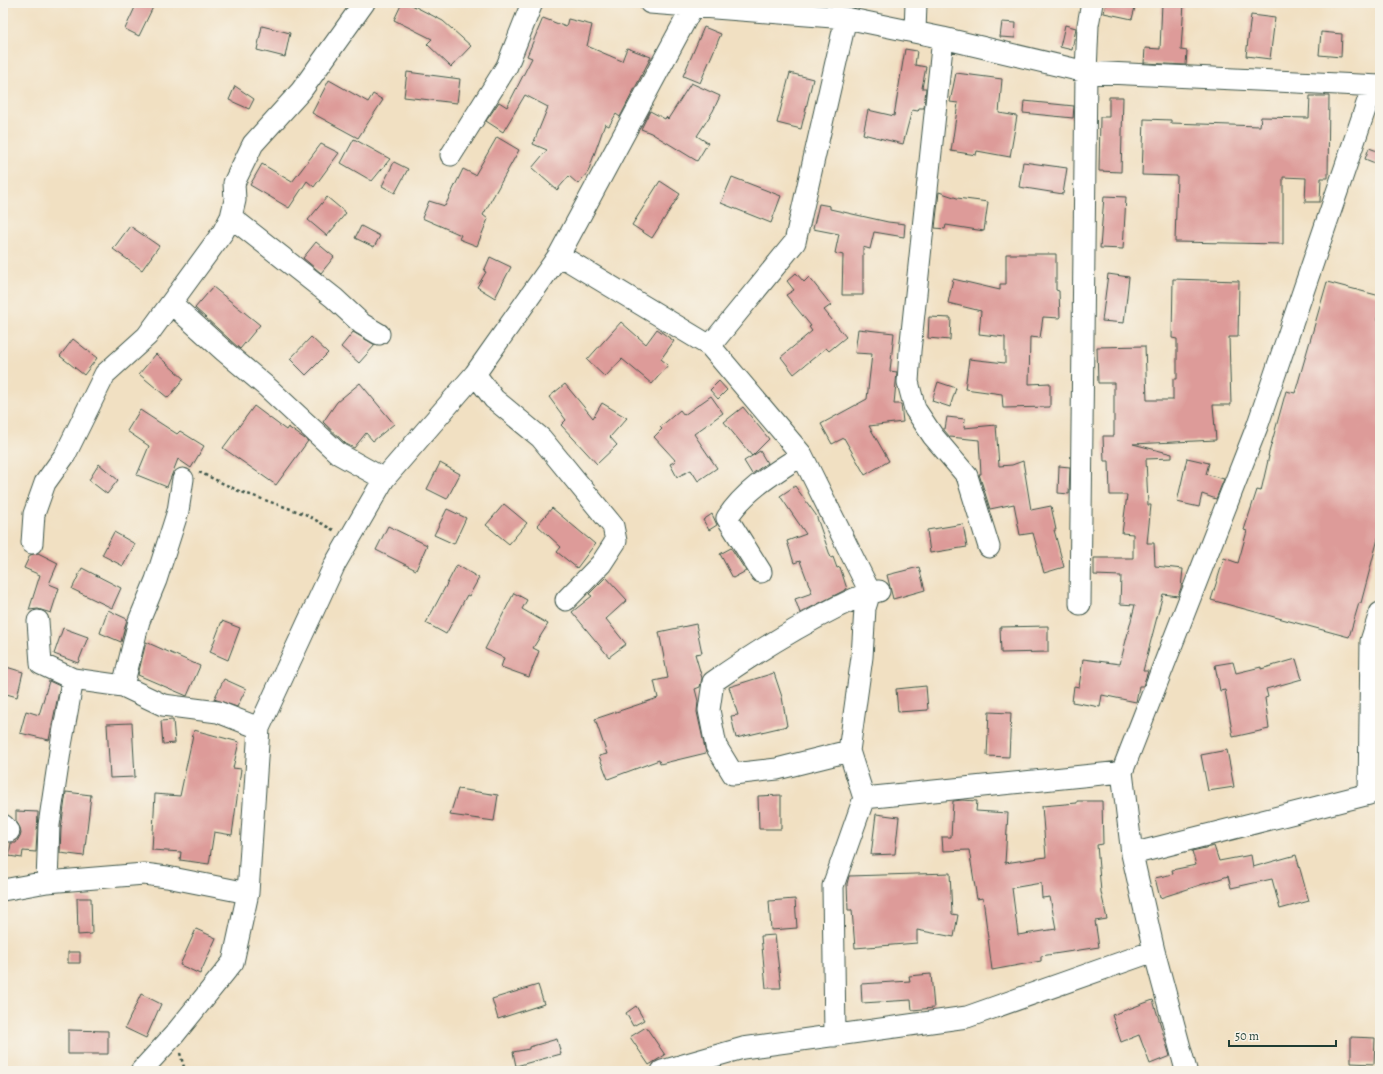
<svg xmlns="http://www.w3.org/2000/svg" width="1383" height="1074" font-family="Alegreya,serif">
<rect width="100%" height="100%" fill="#f7f3e8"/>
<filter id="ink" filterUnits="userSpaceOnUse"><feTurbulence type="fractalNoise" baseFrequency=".025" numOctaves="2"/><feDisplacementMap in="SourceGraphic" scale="8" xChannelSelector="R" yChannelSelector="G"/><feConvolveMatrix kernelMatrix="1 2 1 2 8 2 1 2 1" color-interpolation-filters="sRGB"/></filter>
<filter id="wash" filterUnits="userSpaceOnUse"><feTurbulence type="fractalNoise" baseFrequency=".012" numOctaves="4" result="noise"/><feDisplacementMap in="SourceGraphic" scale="16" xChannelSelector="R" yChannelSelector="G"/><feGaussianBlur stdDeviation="0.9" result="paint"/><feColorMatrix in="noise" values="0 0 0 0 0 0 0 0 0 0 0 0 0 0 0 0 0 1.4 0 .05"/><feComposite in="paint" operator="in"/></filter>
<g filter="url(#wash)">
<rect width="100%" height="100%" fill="#f1e0c2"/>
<g id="blocks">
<path fill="#dd9b99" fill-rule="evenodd" d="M 137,3 L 155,3 L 139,36 L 125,29 Z
M 402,3 L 408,3 L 443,21 L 471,46 L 451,67 L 427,44 L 432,39 L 394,20 Z
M 1106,3 L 1136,3 L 1132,19 L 1104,13 Z
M 1162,3 L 1184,3 L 1181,50 L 1187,51 L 1186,65 L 1144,63 L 1145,48 L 1160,49 Z
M 1251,15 L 1275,18 L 1270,59 L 1246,56 Z
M 543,18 L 566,27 L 568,19 L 592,25 L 587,46 L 622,61 L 627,48 L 651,57 L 620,117 L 616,114 L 609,126 L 605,124 L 588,172 L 578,184 L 569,176 L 557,190 L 532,168 L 547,150 L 533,144 L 548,107 L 525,95 L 503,132 L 486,121 L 499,102 L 507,107 L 532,58 L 527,56 Z
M 1002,22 L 1016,23 L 1015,38 L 1000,37 Z
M 1065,25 L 1076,28 L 1072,50 L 1060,47 Z
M 262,26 L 290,33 L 285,57 L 257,50 Z
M 704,27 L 721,34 L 700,83 L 683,76 Z
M 1321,32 L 1342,34 L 1341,57 L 1319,55 Z
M 905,49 L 917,51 L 915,65 L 926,67 L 922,88 L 926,88 L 924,108 L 919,108 L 918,111 L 912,110 L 903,144 L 863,134 L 868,110 L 894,116 Z
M 407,72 L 460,79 L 457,103 L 404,97 Z
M 790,73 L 813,79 L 801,129 L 777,123 Z
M 956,73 L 1002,79 L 999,113 L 1017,116 L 1010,157 L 977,151 L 976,155 L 951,151 L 958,103 L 950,102 Z
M 329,80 L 368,102 L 373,94 L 383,100 L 358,138 L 312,113 Z
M 691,83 L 720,96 L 713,111 L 697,136 L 708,143 L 697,161 L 651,133 L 641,129 L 650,111 L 665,119 L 666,117 L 668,119 Z
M 235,86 L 254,99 L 249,109 L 229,100 Z
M 1310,96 L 1329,96 L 1328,178 L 1321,178 L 1320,202 L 1305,202 L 1306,178 L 1283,177 L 1283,244 L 1175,242 L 1177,176 L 1142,175 L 1144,119 L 1171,120 L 1171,123 L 1260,126 L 1261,117 L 1309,118 Z
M 1109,97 L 1123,97 L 1121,172 L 1099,171 L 1100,117 L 1109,117 Z
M 1024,101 L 1074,106 L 1073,118 L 1023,113 Z
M 497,137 L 519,150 L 483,215 L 488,219 L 477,246 L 459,239 L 461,235 L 422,218 L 429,201 L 445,206 L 463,169 L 475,175 Z
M 354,139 L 390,159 L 372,181 L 341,163 Z
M 321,144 L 339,153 L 314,187 L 307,181 L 289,208 L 250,185 L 262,164 L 292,182 Z
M 1369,148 L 1380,152 L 1380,165 L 1365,159 Z
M 394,162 L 408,169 L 395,193 L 382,186 Z
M 1023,162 L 1067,168 L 1063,194 L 1019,187 Z
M 732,177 L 781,196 L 771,223 L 721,203 Z
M 660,181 L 680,194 L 652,238 L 632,225 Z
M 939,192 L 957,198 L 988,202 L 984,231 L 946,225 L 945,229 L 935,228 Z
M 1104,196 L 1126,197 L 1123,249 L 1100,248 Z
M 327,197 L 346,213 L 327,236 L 308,220 Z
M 819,204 L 830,206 L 830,209 L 888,222 L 905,224 L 904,237 L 874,232 L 870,249 L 863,247 L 863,295 L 842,295 L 843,255 L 835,253 L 839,234 L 813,229 Z
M 130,226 L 159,246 L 142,270 L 113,249 Z
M 361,226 L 380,236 L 374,247 L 355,238 Z
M 316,242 L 334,257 L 321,273 L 303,258 Z
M 1006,254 L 1056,254 L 1056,290 L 1059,291 L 1060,318 L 1043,317 L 1040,338 L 1030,337 L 1029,384 L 1050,383 L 1050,407 L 1003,408 L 1002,394 L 965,389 L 969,359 L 1005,363 L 1005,337 L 979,334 L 981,311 L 948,303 L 953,279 L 1000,290 L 1000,284 L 1006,284 Z
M 490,257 L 511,267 L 495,298 L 477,287 L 486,272 L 484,271 Z
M 796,273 L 804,282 L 809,277 L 831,305 L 824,310 L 846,337 L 829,351 L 826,348 L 794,374 L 781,357 L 812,331 L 809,327 L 811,326 L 786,295 L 794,290 L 787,281 Z
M 1108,274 L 1129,277 L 1124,323 L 1102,321 Z
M 1173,279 L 1239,281 L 1238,337 L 1229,337 L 1231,405 L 1213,405 L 1216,440 L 1133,444 L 1172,454 L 1172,458 L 1146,459 L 1148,505 L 1151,505 L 1147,543 L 1154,543 L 1155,566 L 1183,569 L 1181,588 L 1178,596 L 1163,594 L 1143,671 L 1148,671 L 1143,686 L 1139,686 L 1136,702 L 1102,695 L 1100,707 L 1072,702 L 1074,686 L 1079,687 L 1083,659 L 1120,664 L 1135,605 L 1120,604 L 1121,576 L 1094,575 L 1094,558 L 1133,558 L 1133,534 L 1122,533 L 1127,495 L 1110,495 L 1109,461 L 1104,461 L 1103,436 L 1114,436 L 1114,383 L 1098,383 L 1097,347 L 1145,346 L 1147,400 L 1173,400 L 1173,379 L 1177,379 L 1177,339 L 1172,338 Z
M 1327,282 L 1380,296 L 1380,306 L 1377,319 L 1380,319 L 1380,531 L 1361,603 L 1359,603 L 1349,637 L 1211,600 L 1224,558 L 1238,563 L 1247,531 L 1244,530 L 1257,490 L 1261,491 L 1269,456 L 1268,456 L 1286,391 L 1295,393 Z
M 213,287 L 260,325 L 240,349 L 195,308 Z
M 929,317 L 951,318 L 950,340 L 928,338 Z
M 621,322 L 646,344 L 657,329 L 674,341 L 661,359 L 668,365 L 652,384 L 622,359 L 605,377 L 587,360 Z
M 858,329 L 894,333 L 890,371 L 897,372 L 894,404 L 901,404 L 903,422 L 869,426 L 889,461 L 865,475 L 844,438 L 832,444 L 821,424 L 867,399 L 872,354 L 855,353 Z
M 353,332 L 375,345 L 359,363 L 341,347 Z
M 311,337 L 328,353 L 306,375 L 290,359 Z
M 73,339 L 97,358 L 84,375 L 60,356 Z
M 156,354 L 184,379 L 168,398 L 139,374 Z
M 719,381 L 727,390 L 718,399 L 710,390 Z
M 938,382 L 956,388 L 950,407 L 932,401 Z
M 360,383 L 394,424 L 373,441 L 366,433 L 354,448 L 346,444 L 323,422 L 337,402 Z
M 565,384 L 593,418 L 602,403 L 627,418 L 610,437 L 617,445 L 597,464 L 561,425 L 566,420 L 549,397 Z
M 711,396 L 723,413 L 694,434 L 717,468 L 698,481 L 691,470 L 677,477 L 670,464 L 676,461 L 654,437 L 662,429 L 660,427 L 680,410 L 684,415 Z
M 254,406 L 286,430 L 288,427 L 308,441 L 276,485 L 223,448 Z
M 743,407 L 769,439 L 752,456 L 724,422 Z
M 140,410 L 177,434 L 180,431 L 204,446 L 191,468 L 178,459 L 167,487 L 137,475 L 149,446 L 127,431 Z
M 947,417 L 965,419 L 964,428 L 996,425 L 999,466 L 1012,465 L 1023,461 L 1031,510 L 1051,506 L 1056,530 L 1054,530 L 1064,567 L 1044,573 L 1033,533 L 1020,535 L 1014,504 L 990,509 L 979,474 L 981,474 L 979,440 L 950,437 L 943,429 L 945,429 Z
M 760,451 L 767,463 L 752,474 L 744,461 Z
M 1187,458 L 1209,463 L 1206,474 L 1224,479 L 1216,499 L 1202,494 L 1199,507 L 1177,502 Z
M 440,463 L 460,474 L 447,499 L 427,489 Z
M 99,464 L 118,480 L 107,494 L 89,480 Z
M 1059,466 L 1070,467 L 1069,494 L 1058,493 Z
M 795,486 L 816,515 L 831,558 L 833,557 L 837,568 L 840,567 L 847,589 L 800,613 L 795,599 L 812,593 L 800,561 L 794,563 L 787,541 L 806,534 L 780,496 Z
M 504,504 L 527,523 L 509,544 L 486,525 Z
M 552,508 L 595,544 L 577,568 L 557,552 L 561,547 L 537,525 Z
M 447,509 L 466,518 L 454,544 L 434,535 Z
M 712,514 L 717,525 L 709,530 L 703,520 Z
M 963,524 L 967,547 L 930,553 L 927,530 Z
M 388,526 L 427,545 L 416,570 L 376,550 Z
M 114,532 L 135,544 L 123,566 L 102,555 Z
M 731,548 L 746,571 L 733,578 L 720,554 Z
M 38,553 L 58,563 L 49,584 L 59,588 L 51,613 L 38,609 L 29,610 L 40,575 L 24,568 L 30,555 Z
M 457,565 L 479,578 L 469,596 L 467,595 L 446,634 L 426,623 Z
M 919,567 L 925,590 L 893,599 L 887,575 Z
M 82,568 L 121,588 L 112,608 L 72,589 Z
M 606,577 L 627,600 L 606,619 L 626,644 L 609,657 L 572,612 L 592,596 L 589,594 Z
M 514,593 L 527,600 L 522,609 L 548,624 L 533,648 L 539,651 L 529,677 L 501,667 L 504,658 L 485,649 Z
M 108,610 L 127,619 L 121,642 L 100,633 Z
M 222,621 L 240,628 L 228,660 L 210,652 Z
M 696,624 L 702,653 L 695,654 L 702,678 L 700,687 L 695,689 L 698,701 L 697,712 L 706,753 L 660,764 L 659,760 L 608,779 L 599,756 L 607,754 L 595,719 L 658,698 L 654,681 L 668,678 L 659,632 Z
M 1048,626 L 1048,652 L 1001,653 L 1000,627 Z
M 63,628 L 88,637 L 78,663 L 54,654 Z
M 146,642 L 200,666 L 187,696 L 138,675 Z
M 1296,659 L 1302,679 L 1266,689 L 1268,697 L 1265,698 L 1269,729 L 1233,737 L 1225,690 L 1220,691 L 1215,665 L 1233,662 L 1236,673 L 1261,667 L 1261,669 Z
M 3,666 L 23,672 L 17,697 L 3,693 Z
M 774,673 L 782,697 L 787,726 L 736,738 L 731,716 L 738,715 L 729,687 Z
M 224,679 L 246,689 L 237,707 L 214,699 Z
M 49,681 L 60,686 L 49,740 L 20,733 L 26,711 L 39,715 Z
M 926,686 L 928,710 L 898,712 L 896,689 Z
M 989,712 L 1011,713 L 1009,757 L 987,756 Z
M 173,720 L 175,743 L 163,744 L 161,721 Z
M 132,723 L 135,777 L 110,778 L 107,724 Z
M 194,730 L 239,742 L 233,768 L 241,769 L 232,835 L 214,832 L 209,864 L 180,860 L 181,852 L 152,850 L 155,794 L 180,796 Z
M 1227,750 L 1234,787 L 1208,791 L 1201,755 Z
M 458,789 L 498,795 L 494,821 L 450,815 Z
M 66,792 L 91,795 L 84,856 L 60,853 L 61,829 Z
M 781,795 L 781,829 L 759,829 L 758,796 Z
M 962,800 L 977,801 L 976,811 L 1008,813 L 1005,863 L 1046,857 L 1042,806 L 1077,803 L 1077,801 L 1102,801 L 1103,844 L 1097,845 L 1101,892 L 1107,919 L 1095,921 L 1099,947 L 1041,956 L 1041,961 L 992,970 L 983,898 L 977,899 L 969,850 L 943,851 L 942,837 L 951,837 L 953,801 ZM 1041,883 L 1042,898 L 1050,897 L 1056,929 L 1018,935 L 1012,888 Z
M 16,811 L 38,812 L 36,852 L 23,851 L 22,858 L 9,856 L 11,843 L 16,843 L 21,834 L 20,828 L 16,821 Z
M 876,814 L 899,817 L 895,854 L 871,855 Z
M 1214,846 L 1219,861 L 1251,855 L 1253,867 L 1296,855 L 1309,901 L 1280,909 L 1272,879 L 1231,888 L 1228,876 L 1160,898 L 1155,878 L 1173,874 L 1172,870 L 1196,865 L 1192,851 Z
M 950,873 L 952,914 L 958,915 L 954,937 L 917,930 L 917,943 L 855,948 L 852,910 L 848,910 L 847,884 L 849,876 Z
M 77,898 L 91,898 L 92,934 L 78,935 Z
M 795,899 L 797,928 L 771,930 L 769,901 Z
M 196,929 L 216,938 L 200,974 L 180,965 Z
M 775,935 L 781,988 L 766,988 L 761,936 Z
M 68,952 L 80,952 L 80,963 L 68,963 Z
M 931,974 L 934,1008 L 912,1010 L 911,1000 L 862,1003 L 861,984 L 910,981 L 909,976 Z
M 538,985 L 544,1004 L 498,1019 L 492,999 Z
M 141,994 L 161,1004 L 146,1038 L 125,1028 Z
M 1153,1000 L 1170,1056 L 1150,1064 L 1139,1035 L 1121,1042 L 1112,1015 Z
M 636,1006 L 644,1020 L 633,1026 L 626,1013 Z
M 646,1027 L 665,1055 L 649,1065 L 630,1037 Z
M 68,1030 L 108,1031 L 108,1054 L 68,1054 Z
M 1351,1037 L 1375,1038 L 1374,1064 L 1351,1063 Z
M 557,1039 L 561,1054 L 516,1066 L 513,1052 L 529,1049 L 529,1047 Z"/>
</g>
</g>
<g filter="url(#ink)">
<use href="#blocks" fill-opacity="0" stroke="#3e5549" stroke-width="1"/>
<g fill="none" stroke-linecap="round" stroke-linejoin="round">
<g stroke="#3e5549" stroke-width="23">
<path id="minor" d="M 650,3 L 846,18 L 943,38 L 1086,72 L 1380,86
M 915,32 L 916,3
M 943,38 L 910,351 L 908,382 L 915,409 L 933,436 L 967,476 L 989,547
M 451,155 L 507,66 L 532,3
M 231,217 L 334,298 L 362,324 L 379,334
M 559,255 L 710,346 L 802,455 L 870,592 L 865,608 L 862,657 L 849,751 L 864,798 L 833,886 L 835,1036
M 171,303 L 224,351 L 268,388 L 339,454 L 384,479
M 710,346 L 795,242 L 846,18
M 475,374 L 494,399 L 541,438 L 613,526 L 616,541 L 601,564 L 566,600
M 32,543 L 34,514 L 45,483 L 65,455 L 105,374 L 147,336 L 223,232 L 231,217 L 235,200 L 234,183 L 253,144 L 301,91 L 364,3
M 761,572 L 727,518 C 745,490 774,473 802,455
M 1080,604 L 1086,72 L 1088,25 L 1092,3
M 38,621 L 41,664 L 73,679 L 123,686 L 163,705 L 218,712 L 259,728
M 123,686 L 139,621 L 156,580 L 178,511 L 183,479
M 849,751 L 777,769 L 733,774 L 716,746 L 709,710 L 713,682 C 753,654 795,628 839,606 C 852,600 865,593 879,591
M 864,798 L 1122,772
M 3,825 L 9,831
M 1132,854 L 1369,794 L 1371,641 L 1380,613
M 47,882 L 49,825 L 61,745 L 73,679
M 3,890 L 47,882 L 144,874 L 167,877 L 248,893
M 1186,1070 L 1154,951 L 1132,854 L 1122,772 L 1258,424 L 1373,86
M 141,1071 L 174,1035 L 233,962 L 248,893 L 259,728 L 335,564 L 384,479 L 475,374 L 559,255 L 693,6
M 662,1071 L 743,1048 L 967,1017 L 1154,951"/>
</g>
<path stroke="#3e5549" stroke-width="2.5" stroke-dasharray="3 3" stroke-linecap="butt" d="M 199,472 L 239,491 L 305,514 L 335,531
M 180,1053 L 185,1071"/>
<use href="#minor" stroke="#fff" stroke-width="21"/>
</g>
</g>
<rect width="1383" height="1074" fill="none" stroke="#f7f3e8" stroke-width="16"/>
<path d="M1229 1040v6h107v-6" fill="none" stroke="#1f3d34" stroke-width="2"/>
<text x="1235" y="1040" font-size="12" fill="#1f3d34" stroke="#f7f3e8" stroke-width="3" paint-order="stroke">50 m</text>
</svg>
